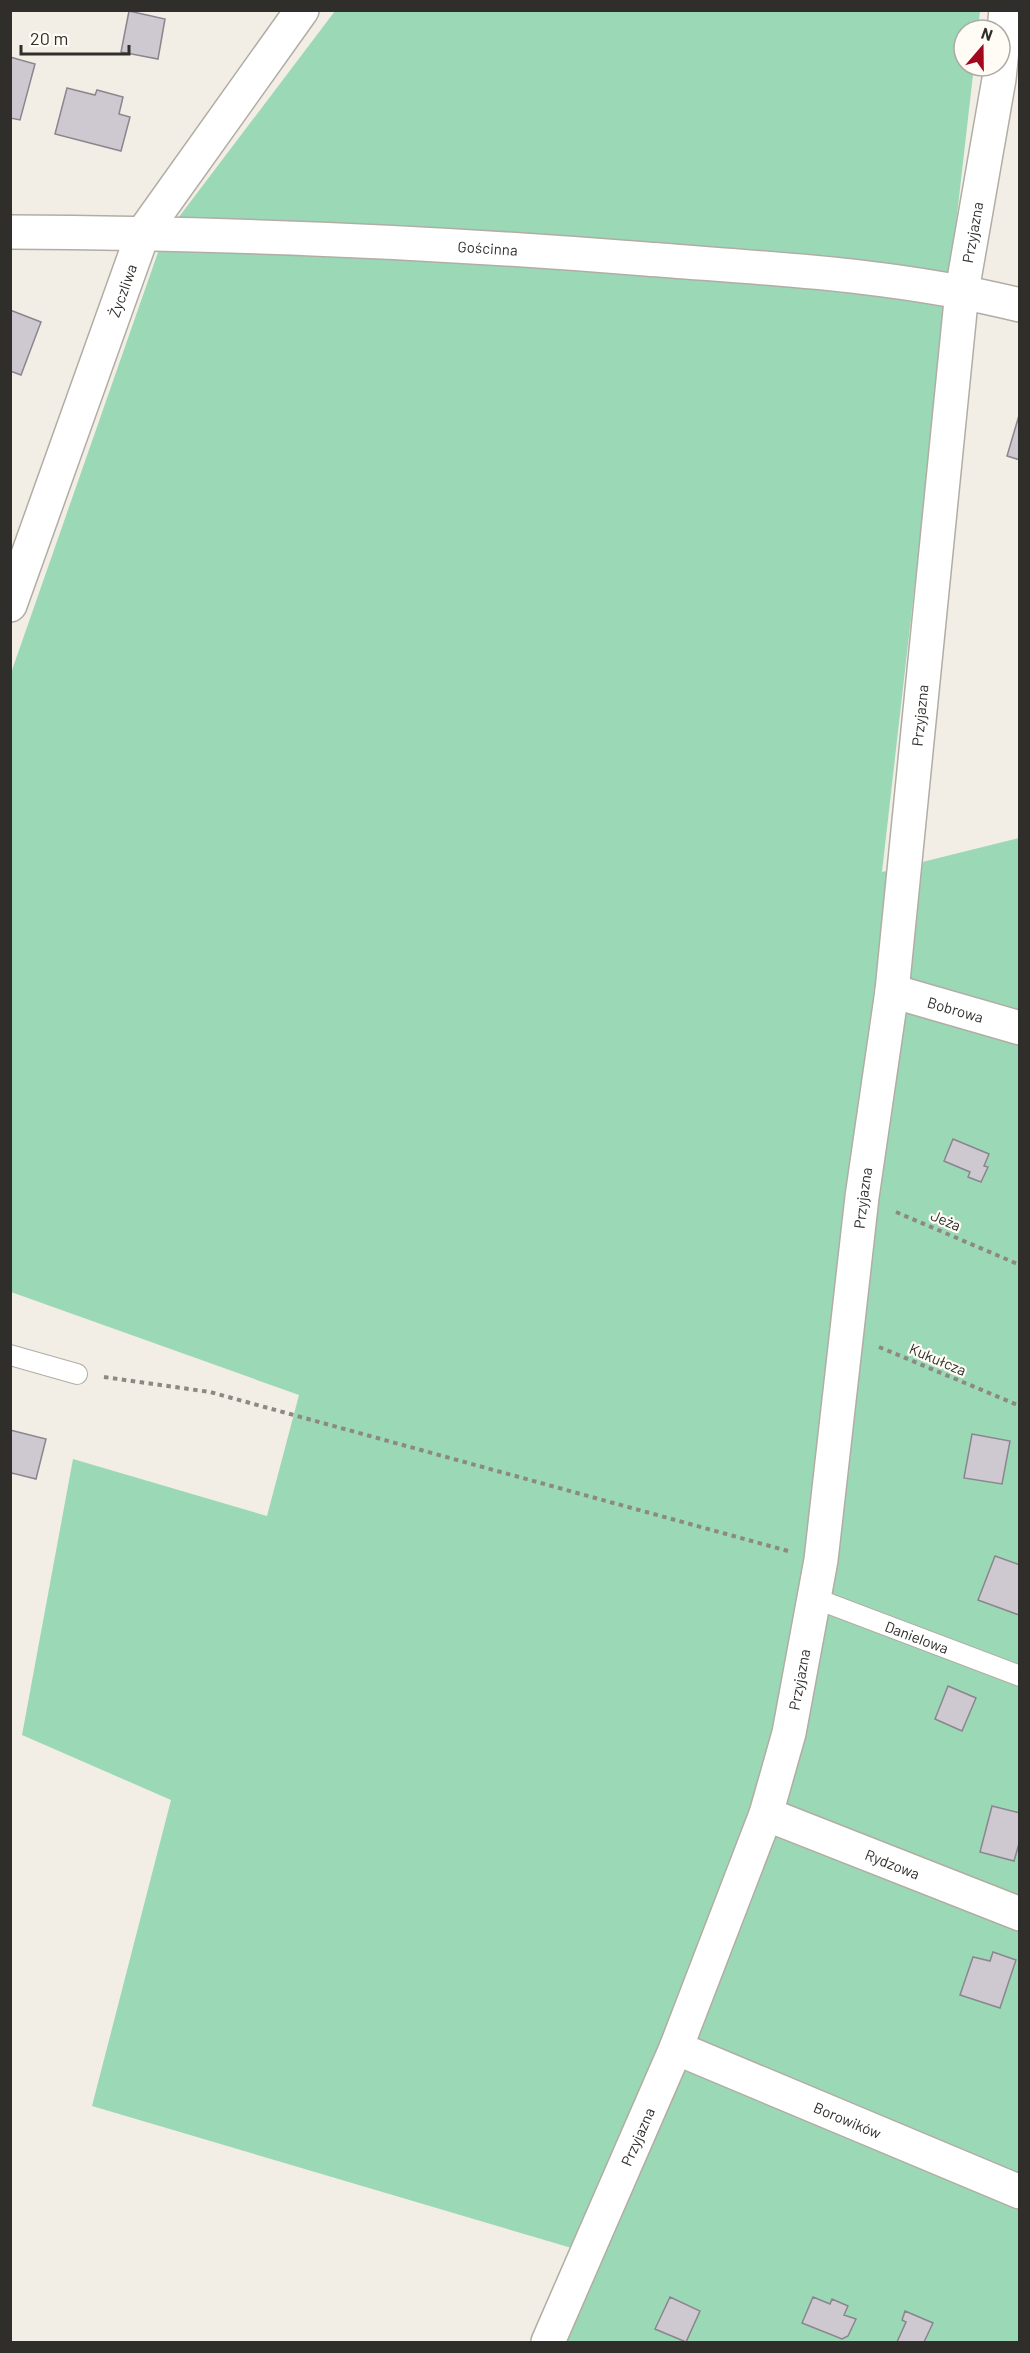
<svg xmlns="http://www.w3.org/2000/svg" width="1030" height="2353" font-family="Barlow,sans-serif">
<rect width="100%" height="100%" fill="#f3eee5"/>
<path fill="#9bd8b6" d="M 335,11 L 980,11 L 978,30 L 964,30 L 964,66 L 974,66 L 882,872 L 1019,838 L 1019,2342 L 536,2342 L 575,2249 L 92,2106 L 171,1800 L 22,1735 L 73,1459 L 267,1516 L 299,1395 L 11,1292 L 11,673 L 163,238 Z"/>
<path fill="#cec8d1" stroke="#8b868e" stroke-width="1.5" d="M 129,11 L 165,19 L 158,59 L 121,52 Z
M 10,57 L 35,64 L 20,120 L 10,118 Z
M 67,88 L 95,95 L 97,90 L 123,97 L 119,114 L 130,117 L 121,151 L 55,134 Z
M 10,310 L 41,322 L 21,375 L 10,371 Z
M 1020,412 L 1020,460 L 1007,456 Z
M 953,1139 L 989,1154 L 984,1166 L 988,1167 L 981,1182 L 968,1177 L 970,1172 L 944,1161 Z
M 10,1430 L 46,1439 L 36,1479 L 12,1473 L 10,1477 Z
M 972,1434 L 1010,1441 L 1002,1484 L 964,1478 Z
M 995,1556 L 1020,1565 L 1019,1615 L 978,1600 Z
M 948,1686 L 976,1698 L 962,1731 L 935,1719 Z
M 992,1806 L 1020,1813 L 1020,1840 L 1014,1861 L 980,1852 Z
M 993,1952 L 1016,1960 L 1000,2008 L 960,1995 L 973,1957 L 990,1961 Z
M 670,2297 L 700,2311 L 686,2342 L 655,2329 Z
M 813,2297 L 830,2304 L 832,2299 L 848,2306 L 844,2315 L 856,2319 L 848,2336 L 842,2339 L 802,2323 Z
M 905,2311 L 933,2323 L 924,2342 L 897,2342 L 906,2322 L 902,2320 Z"/>
<g fill="none" stroke-linecap="round" stroke-linejoin="round">
<g stroke="#b1ada4" stroke-width="22">
<g id="lane">
<path d="M 10,1355 L 77,1374"/>
<path id="s1" d="M 814,1598 L 1020,1676"/>
</g>
</g>
<g stroke="#b1ada4" stroke-width="36">
<g id="street">
<path id="s2" d="M 10,232 C 222,233 435,242 646,259 C 773,269 896,274 1020,305"/>
<path id="s3" d="M 10,605 L 143,233 L 302,10"/>
<path id="s4" d="M 892,991 L 1020,1028"/>
<path id="s5" d="M 766,1814 L 1020,1914"/>
<path id="s6" d="M 676,2048 L 1020,2192"/>
<path id="s7" d="M 548,2342 L 676,2048 L 766,1814 L 789,1733 L 821,1560 L 862,1197 L 892,991 L 962,291 L 999,79 L 1006,10"/>
</g>
</g>
<path stroke="#8c8983" stroke-width="4" stroke-dasharray="4.5 4.5" stroke-linecap="butt" d="M 896,1212 L 1020,1265
M 879,1347 L 1020,1406
M 104,1377 L 210,1392 L 788,1551"/>
<use href="#lane" stroke="#fff" stroke-width="20"/>
<use href="#street" stroke="#fff" stroke-width="33"/>
</g>
<g text-anchor="middle" dominant-baseline="central" stroke-width="4.5" stroke-linejoin="round" paint-order="stroke">
<g font-size="15" fill="#302e2b" stroke="#fffcf6">
<text stroke="none"><textPath href="#s7" startOffset="2168">Przyjazna</textPath></text>
<text stroke="none"><textPath href="#s2" startOffset="478">Gościnna</textPath></text>
<text stroke="none"><textPath href="#s3" startOffset="334">Życzliwa</textPath></text>
<text stroke="none"><textPath href="#s7" startOffset="1682">Przyjazna</textPath></text>
<text stroke="none"><textPath href="#s4" startOffset="66">Bobrowa</textPath></text>
<text stroke="none"><textPath href="#s7" startOffset="1196">Przyjazna</textPath></text>
<text transform="translate(946 1220) rotate(23)">Jeża</text>
<text transform="translate(938 1359) rotate(23)">Kukułcza</text>
<text stroke="none"><textPath href="#s1" startOffset="110">Danielowa</textPath></text>
<text stroke="none"><textPath href="#s7" startOffset="710">Przyjazna</textPath></text>
<text stroke="none"><textPath href="#s5" startOffset="136">Rydzowa</textPath></text>
<text stroke="none"><textPath href="#s6" startOffset="186">Borowików</textPath></text>
<text stroke="none"><textPath href="#s7" startOffset="224">Przyjazna</textPath></text>
</g>
</g>
<rect width="1030" height="2353" fill="none" stroke="#302e2b" stroke-width="24"/>
<g transform="translate(982 48) rotate(20)"><circle r="28" fill="#fffcf6" stroke="#acaaa5" stroke-width="1.5"/>
<path d="M0-4.5L10 22L0 15L-10 22Z" fill="#a3071d"/>
<text y="-9" font-size="16" font-weight="bold" text-anchor="middle" fill="#302e2b">N</text>
</g>
<path d="M21 45v9h108v-9" fill="none" stroke="#302e2b" stroke-width="3"/>
<text x="30" y="45" font-size="18" fill="#302e2b" stroke="#fffcf6" stroke-width="4.5" paint-order="stroke">20 m</text>
</svg>
